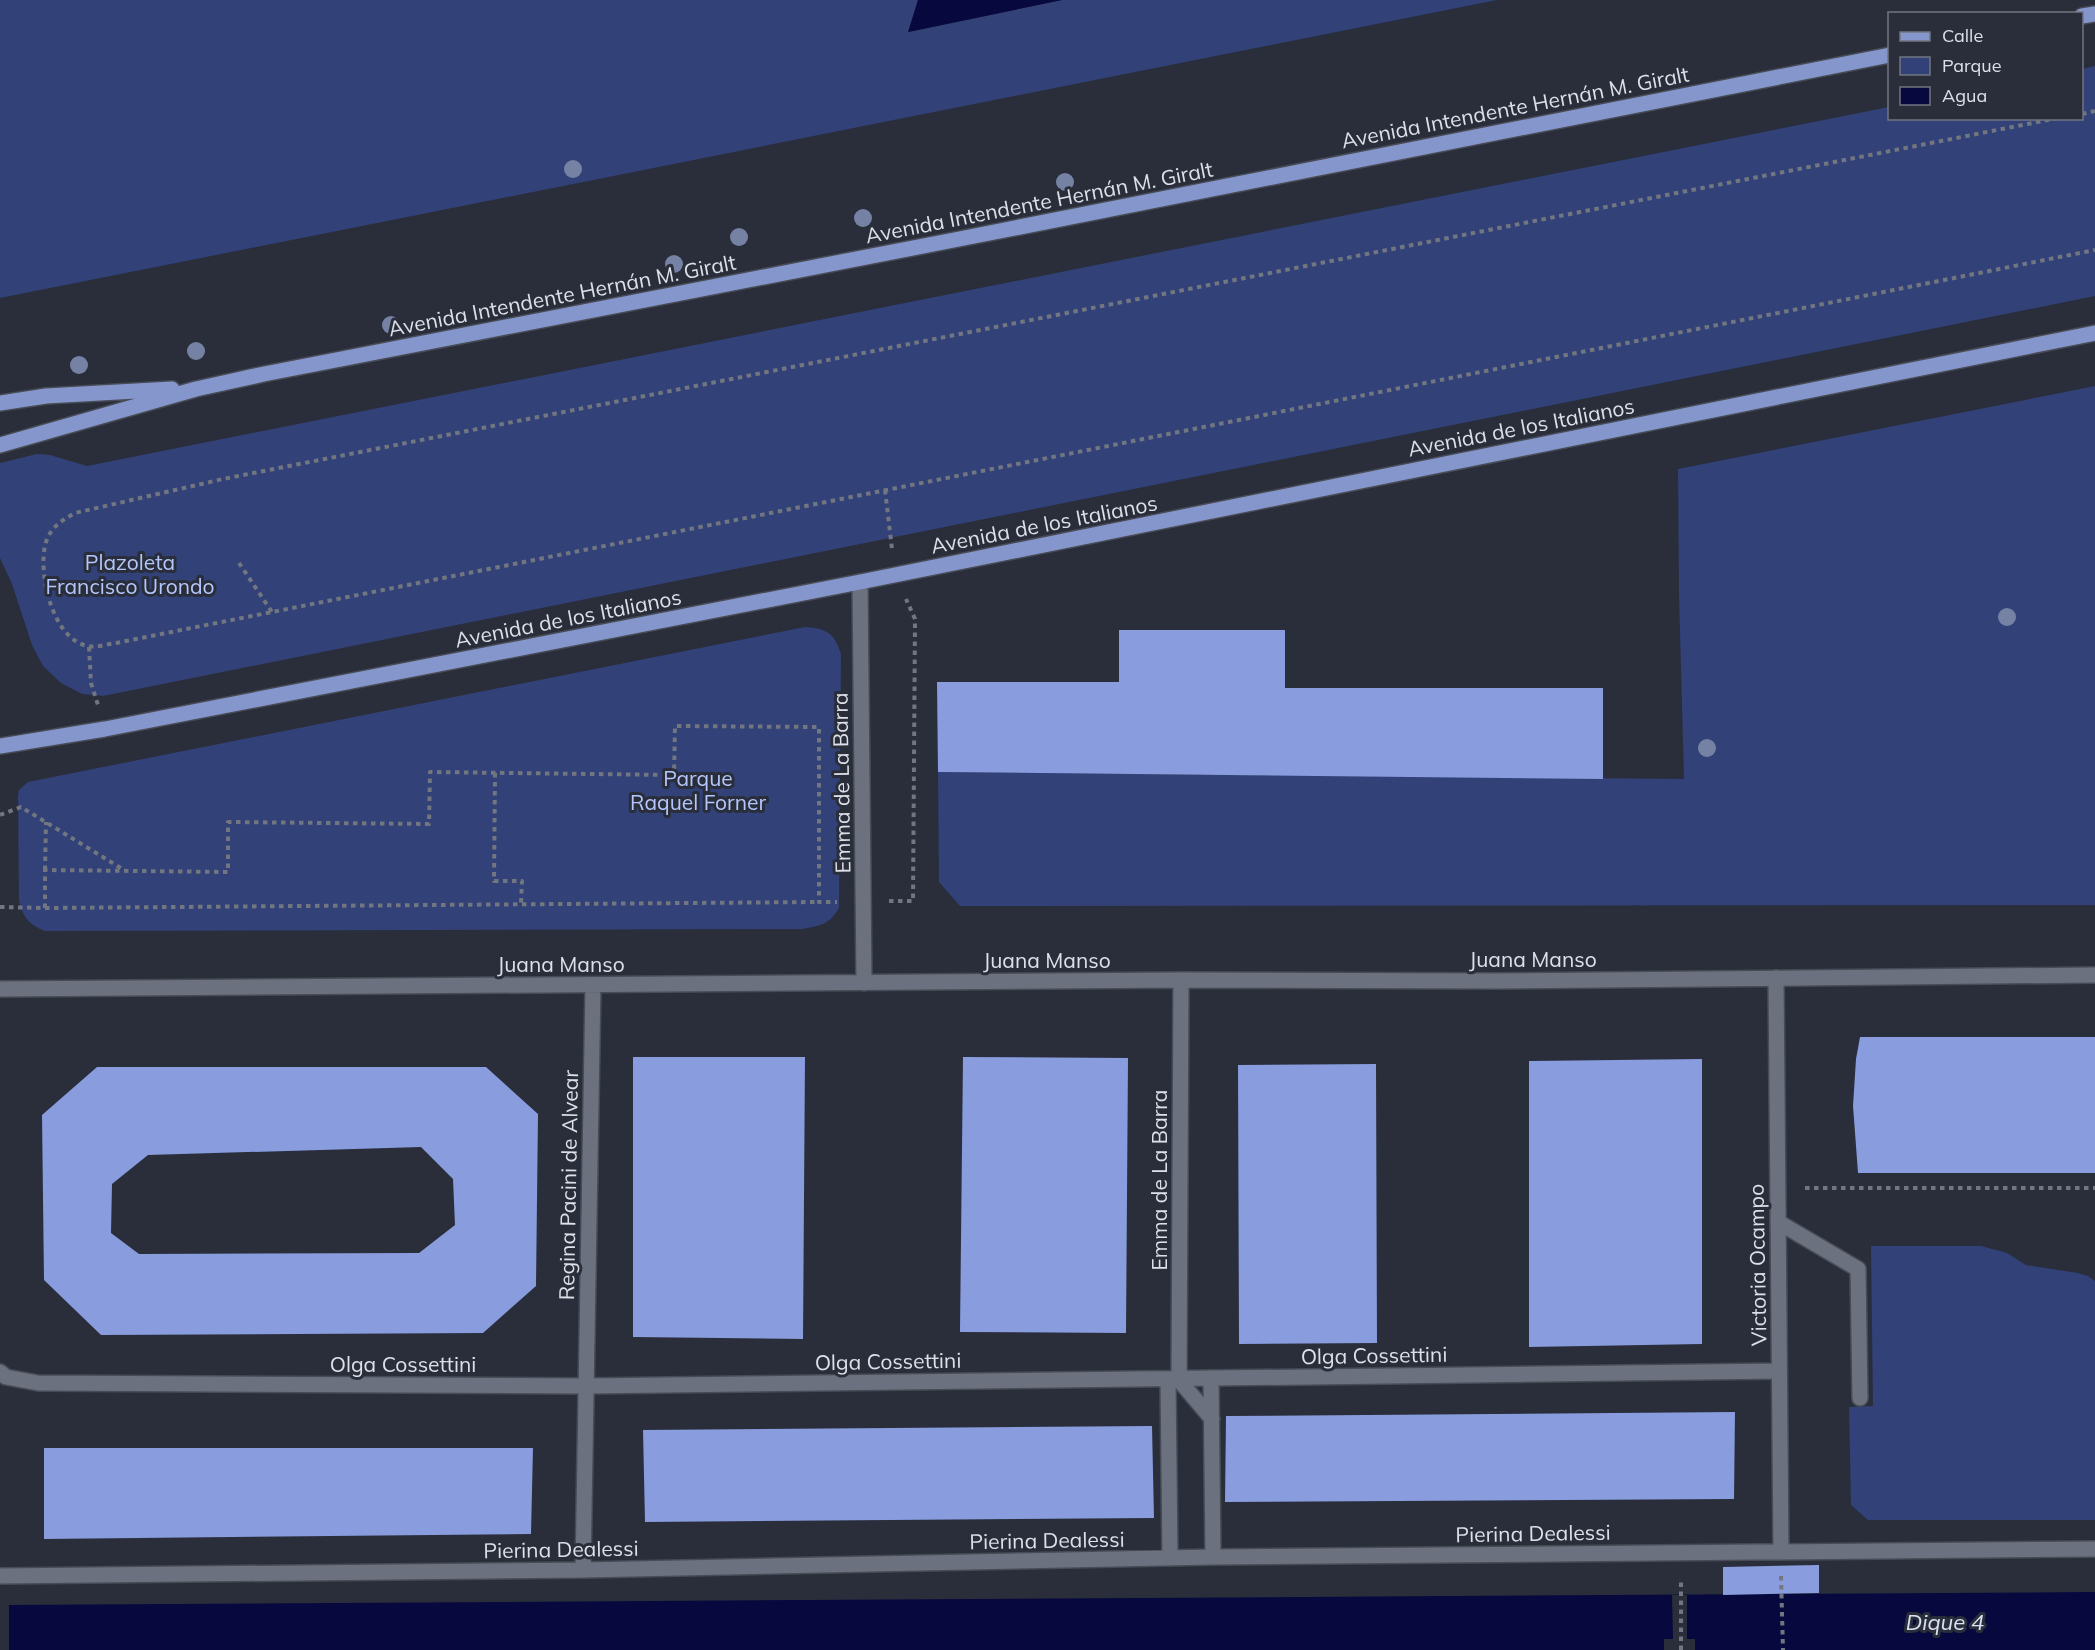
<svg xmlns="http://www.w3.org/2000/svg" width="2095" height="1650" font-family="Mulish,sans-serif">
<rect width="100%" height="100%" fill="#292e3a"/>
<path fill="#324177" d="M 0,0 L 918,0 L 909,32 L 1062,0 L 1497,0 L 0,298 Z
M 2095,66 L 2095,296 L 103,696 L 82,694 L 61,683 L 43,666 L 32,645 L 12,584 L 0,558 L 0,463 L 37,454 L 50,455 L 87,466 L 1889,107 L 1890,118 L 2082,118 L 2082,69 Z
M 2095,386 L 2095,905 L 960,906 L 939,882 L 938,772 L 1684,779 L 1679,595 L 1678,469 Z
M 805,627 C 827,628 835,634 841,654 L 839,908 C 829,925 821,925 803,929 L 45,931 C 29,925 23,917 19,901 L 18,796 L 19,790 L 28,782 Z
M 1871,1246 L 1981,1246 L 2007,1253 L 2026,1265 L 2078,1273 L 2088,1276 L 2095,1281 L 2095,1520 L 1868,1520 L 1851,1505 L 1849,1407 L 1873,1406 Z"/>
<path fill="#06083e" d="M 918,0 L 1062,0 L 908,32 Z
M 2095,1592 L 2095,1650 L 9,1650 L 9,1605 Z"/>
<path fill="#292e3a" d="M 1672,1595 L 1687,1595 L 1687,1639 L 1695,1639 L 1695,1650 L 1664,1650 L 1664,1639 L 1673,1639 Z"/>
<path fill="#889cde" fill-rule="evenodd" d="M 1119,630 L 1285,630 L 1285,688 L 1603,688 L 1603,779 L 938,772 L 937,682 L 1119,682 Z
M 1860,1037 L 2095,1037 L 2095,1173 L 1858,1173 L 1853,1106 L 1856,1059 Z
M 633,1057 L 805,1057 L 803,1339 L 633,1337 Z
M 963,1057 L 1128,1058 L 1126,1333 L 960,1332 Z
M 1702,1059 L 1702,1344 L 1529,1347 L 1529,1061 Z
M 1376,1064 L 1377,1343 L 1239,1344 L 1238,1065 Z
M 97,1067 L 486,1067 L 538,1114 L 536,1286 L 483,1333 L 101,1335 L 44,1280 L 42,1115 ZM 421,1147 L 453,1179 L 455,1225 L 419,1253 L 139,1254 L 111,1233 L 112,1184 L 148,1155 Z
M 1735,1412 L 1734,1499 L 1225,1502 L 1226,1416 Z
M 1152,1426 L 1154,1518 L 645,1522 L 643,1430 Z
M 44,1448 L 533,1448 L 531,1534 L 44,1539 Z
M 1819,1565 L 1819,1593 L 1723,1595 L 1723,1567 Z"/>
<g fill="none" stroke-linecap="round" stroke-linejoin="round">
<g stroke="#474b55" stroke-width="18">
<path id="minor" d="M 860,582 L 864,983
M 1776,978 L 1781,1552
M 1181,980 L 1179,1380 L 1212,1419
M 0,989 L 1181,980 L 1496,981 L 2095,975
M 1778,1222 L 1858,1269 L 1860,1398
M 0,1372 L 6,1377 L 38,1383 L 585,1386 L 1779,1371
M 1211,1378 L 1213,1557
M 1168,1379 L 1170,1558
M 583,1570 L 593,985
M 0,1576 L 583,1570 L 1213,1557 L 2095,1549"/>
</g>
<g stroke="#474b55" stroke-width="18">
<path id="major" d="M 2082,16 L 2095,14
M 0,403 L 46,396 L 172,389
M 0,445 L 196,389 L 264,374 L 954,240 L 1890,55
M 0,746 L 105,729 L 860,582 L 2095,333"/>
</g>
<path stroke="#717680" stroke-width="4" stroke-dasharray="4.5 4.5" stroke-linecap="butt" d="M 2082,114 L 2095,111
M 2058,118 L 223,479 L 75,513 C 62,520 51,527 46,542 C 37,571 52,640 88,646 C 96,648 107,644 116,643 L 2095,250
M 885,490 L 892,549
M 239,563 L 272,612
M 89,647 L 91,683 L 98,705
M 495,773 L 494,881 L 522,881 L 521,904
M 0,815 L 21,807 L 124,870
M 45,870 L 46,822
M 889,901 L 913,901 L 915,619 L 906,599
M 0,907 L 45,908 L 45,870 L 228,872 L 228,822 L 429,824 L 430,772 L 674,775 L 675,726 L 819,727 L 819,902 L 837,902
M 45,908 L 819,902
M 1805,1188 L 2095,1188
M 1781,1576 L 1783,1650
M 1681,1650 L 1681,1578"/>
<use href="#minor" stroke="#6c7180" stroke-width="15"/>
<use href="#major" stroke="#8596cc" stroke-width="15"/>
</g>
<g fill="#7582a4">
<circle cx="573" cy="169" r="9"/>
<circle cx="1065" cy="182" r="9"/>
<circle cx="863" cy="218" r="9"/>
<circle cx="739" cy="237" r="9"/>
<circle cx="674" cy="264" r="9"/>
<circle cx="391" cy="325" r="9"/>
<circle cx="196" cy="351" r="9"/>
<circle cx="79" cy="365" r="9"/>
<circle cx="2007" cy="617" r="9"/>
<circle cx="1707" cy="748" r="9"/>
</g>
<g text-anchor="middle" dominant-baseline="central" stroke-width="6" stroke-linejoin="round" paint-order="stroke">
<g font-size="21" fill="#dde0e8" stroke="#292e3a">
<text transform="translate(1515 107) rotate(-11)">Avenida Intendente Hernán M. Giralt</text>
<text transform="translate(1039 202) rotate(-11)">Avenida Intendente Hernán M. Giralt</text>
<text transform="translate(562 295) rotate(-11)">Avenida Intendente Hernán M. Giralt</text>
<text transform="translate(1521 427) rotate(-11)">Avenida de los Italianos</text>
<text transform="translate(1044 524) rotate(-11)">Avenida de los Italianos</text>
<text transform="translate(568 618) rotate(-11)">Avenida de los Italianos</text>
<text transform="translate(841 783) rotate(-91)">Emma de La Barra</text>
<text x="1533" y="959">Juana Manso</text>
<text x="1047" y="960">Juana Manso</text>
<text x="561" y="964">Juana Manso</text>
<text transform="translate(1159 1180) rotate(-90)">Emma de La Barra</text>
<text transform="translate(568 1185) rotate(-89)">Regina Pacini de Alvear</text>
<text transform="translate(1757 1265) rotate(-91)">Victoria Ocampo</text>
<text transform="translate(1374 1355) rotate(-1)">Olga Cossettini</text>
<text transform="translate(888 1361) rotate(-1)">Olga Cossettini</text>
<text x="403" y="1364">Olga Cossettini</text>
<text transform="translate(1533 1533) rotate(-1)">Pierina Dealessi</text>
<text transform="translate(1047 1540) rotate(-1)">Pierina Dealessi</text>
<text transform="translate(561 1549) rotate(-1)">Pierina Dealessi</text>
</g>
<g font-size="21" fill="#b4c6fb" stroke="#292e3a">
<text x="130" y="562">Plazoleta<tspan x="130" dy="24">Francisco Urondo</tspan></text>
<text x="698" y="778">Parque<tspan x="698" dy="24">Raquel Forner</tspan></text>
</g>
<g font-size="22" font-style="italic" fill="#dae0f2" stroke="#292e3a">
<text x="1945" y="1622">Dique 4</text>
</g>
</g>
<rect x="1888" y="12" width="195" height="108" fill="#292e3a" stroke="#717580" stroke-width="1.5"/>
<rect x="1900" y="32" width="30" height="9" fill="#8596cc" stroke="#717580" stroke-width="1.5"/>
<text x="1942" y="42" font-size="18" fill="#dde0e8">Calle</text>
<rect x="1900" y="57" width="30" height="18" fill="#324177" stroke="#717580" stroke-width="1.5"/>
<text x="1942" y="72" font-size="18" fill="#dde0e8">Parque</text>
<rect x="1900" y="87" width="30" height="18" fill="#06083e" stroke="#717580" stroke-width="1.5"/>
<text x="1942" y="102" font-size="18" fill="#dde0e8">Agua</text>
</svg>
